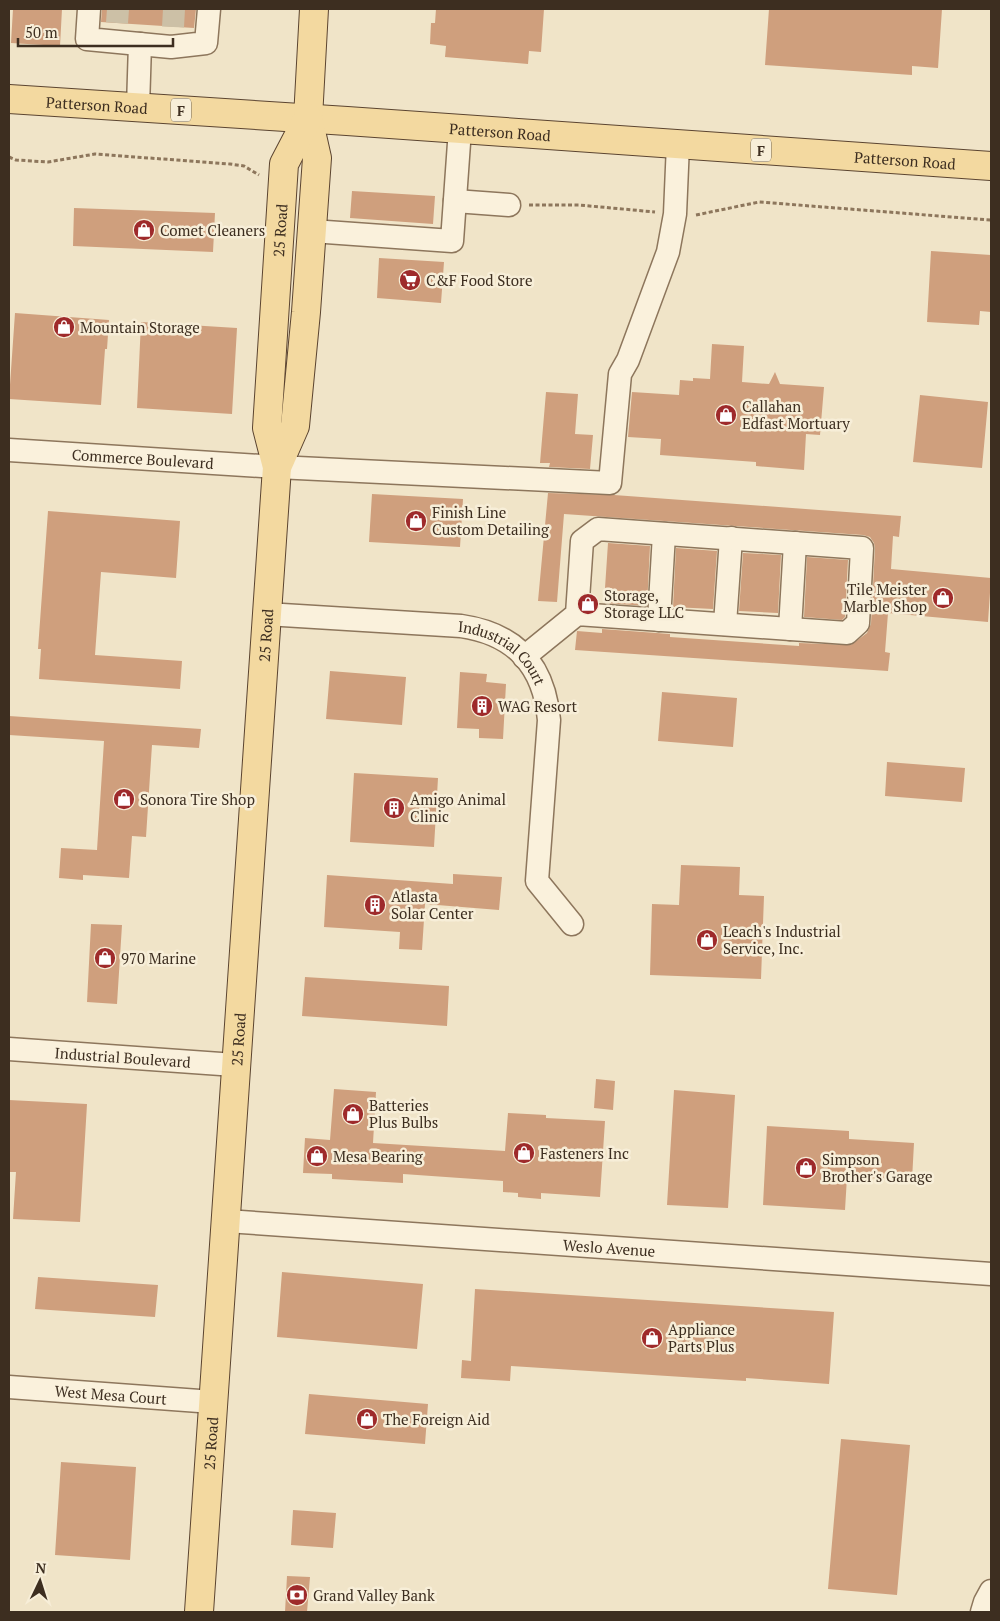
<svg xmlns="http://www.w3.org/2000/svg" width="1000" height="1621" font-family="'PT Serif',serif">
<rect width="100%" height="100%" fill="#f0e4c8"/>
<path fill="#cf9f7d" d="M 13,9 L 62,9 L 60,46 L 11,43 Z
M 102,9 L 196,9 L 194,28 L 101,22 Z
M 436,9 L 544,9 L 541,52 L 529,51 L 528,64 L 445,57 L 446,46 L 430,44 L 431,23 L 435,23 Z
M 769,9 L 942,9 L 938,68 L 912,66 L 912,75 L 765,65 Z
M 352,191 L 435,196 L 433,224 L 350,218 Z
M 74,208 L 215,213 L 213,252 L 73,246 Z
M 931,251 L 991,255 L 991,312 L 980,311 L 979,325 L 927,322 Z
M 379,258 L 444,262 L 441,303 L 377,298 Z
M 15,313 L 109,320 L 107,349 L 105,349 L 101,405 L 9,399 Z
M 141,322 L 237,328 L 232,414 L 137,408 Z
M 712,344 L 744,346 L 742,382 L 769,384 L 775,372 L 780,384 L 824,387 L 820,435 L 806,434 L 804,470 L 756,466 L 756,462 L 660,455 L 661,439 L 628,437 L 632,392 L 679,395 L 680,380 L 693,381 L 693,378 L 710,379 Z
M 546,392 L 578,394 L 575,434 L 593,435 L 590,469 L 549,467 L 550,463 L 540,463 Z
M 920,395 L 988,402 L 982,468 L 913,462 Z
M 548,493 L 614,495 L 901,516 L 899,537 L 893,536 L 891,569 L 991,578 L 988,622 L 888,613 L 885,652 L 890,653 L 888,671 L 575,650 L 577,631 L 602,633 L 602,629 L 670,634 L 670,637 L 799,646 L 799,643 L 851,645 L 867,633 L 871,624 L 875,548 L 874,543 L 870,537 L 863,535 L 564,514 L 557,602 L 538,601 Z
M 372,494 L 463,499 L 460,547 L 369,542 Z
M 48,511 L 180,521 L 176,578 L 101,572 L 95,655 L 182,661 L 180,689 L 39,679 L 41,649 L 38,649 Z
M 608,543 L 650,546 L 647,606 L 604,603 Z
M 676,548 L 717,551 L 713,609 L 673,607 Z
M 743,553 L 781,555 L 778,613 L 739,611 Z
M 807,557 L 848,560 L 845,617 L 842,620 L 804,617 Z
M 330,671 L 406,677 L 402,725 L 326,719 Z
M 460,672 L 487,674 L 486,682 L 506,684 L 503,739 L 479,738 L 479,729 L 457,728 Z
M 662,692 L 737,698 L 733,747 L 658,741 Z
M 9,716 L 201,729 L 199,748 L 152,745 L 146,837 L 132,836 L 129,878 L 83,875 L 83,880 L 59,878 L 61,848 L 97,850 L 104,741 L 9,735 Z
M 887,762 L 965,768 L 962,802 L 885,796 Z
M 354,773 L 438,778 L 434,847 L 350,842 Z
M 681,865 L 740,867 L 739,895 L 764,896 L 761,979 L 650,975 L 652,904 L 679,905 Z
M 453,874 L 502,877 L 499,910 L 425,904 L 422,950 L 399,949 L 400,932 L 324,927 L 327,875 L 453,884 Z
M 91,924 L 122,925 L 117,1004 L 87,1002 Z
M 305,977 L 449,986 L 447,1026 L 302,1016 Z
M 596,1079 L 615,1081 L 613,1110 L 594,1108 Z
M 334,1089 L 376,1092 L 373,1143 L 505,1151 L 508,1113 L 546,1115 L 546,1118 L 605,1121 L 600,1197 L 541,1193 L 541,1199 L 518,1197 L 518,1193 L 503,1192 L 503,1181 L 403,1174 L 403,1183 L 332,1179 L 332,1174 L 303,1173 L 305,1138 L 330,1140 Z
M 674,1090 L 735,1095 L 728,1208 L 667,1205 Z
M 9,1100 L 87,1104 L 80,1222 L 13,1219 L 16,1172 L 9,1172 Z
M 767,1126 L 849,1131 L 849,1139 L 914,1143 L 912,1180 L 847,1177 L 845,1210 L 763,1205 Z
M 282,1272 L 423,1284 L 417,1349 L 277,1337 Z
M 38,1277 L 158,1285 L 155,1317 L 35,1309 Z
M 475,1289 L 834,1312 L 829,1384 L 746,1378 L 746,1381 L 511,1366 L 510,1381 L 461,1378 L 462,1360 L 471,1361 Z
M 309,1394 L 428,1404 L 425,1444 L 305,1434 Z
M 841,1439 L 910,1445 L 897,1595 L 828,1589 Z
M 61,1462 L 136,1467 L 130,1560 L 55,1555 Z
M 293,1510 L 336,1513 L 333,1548 L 291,1545 Z
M 287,1576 L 310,1577 L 307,1612 L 285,1612 Z"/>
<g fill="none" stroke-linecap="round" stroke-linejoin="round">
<path stroke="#ccc0a6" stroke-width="22" stroke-dasharray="22 11" stroke-linecap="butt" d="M 117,23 L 118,9
M 173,27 L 174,9"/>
<g stroke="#8d765c" stroke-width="25">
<g id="minor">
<path d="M 89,9 L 87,39 L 171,47 L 206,43 L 209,9"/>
<path d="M 138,107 L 140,44"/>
<path d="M 455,201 L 509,205"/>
<path d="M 312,231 L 452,241 L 460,129"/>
<path id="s1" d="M 9,450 L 277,467 L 610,483 L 620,374 L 628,360 L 668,252 L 675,214 L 678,144"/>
<path id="s2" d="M 266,614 L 461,626 C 515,634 544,665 549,720 L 537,881 L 572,924"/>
<path d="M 659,620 L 664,534"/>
<path d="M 725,624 L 731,538"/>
<path d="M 790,629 L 795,543"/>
<path d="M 524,657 L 577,614 L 582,541 L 598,529 L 862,548 L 858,623 L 847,633 L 577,614"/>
<path id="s3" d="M 9,1049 L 235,1065"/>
<path id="s4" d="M 226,1221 L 991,1274"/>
<path id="s5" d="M 9,1387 L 213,1402"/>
<path d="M 982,1612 L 985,1602 L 991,1591"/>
</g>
</g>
<g stroke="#5b4430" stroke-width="30">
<g id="major">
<path id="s6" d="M 9,99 L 347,121 L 991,166"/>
<path d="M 277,467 L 295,426 L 306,312 L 317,158 L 308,118 L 314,9"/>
<path id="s7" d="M 199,1612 L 277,467 L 267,428 L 284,164 L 308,118"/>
</g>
</g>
<path stroke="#8d765c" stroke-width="3" stroke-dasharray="4 2.5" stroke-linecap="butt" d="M 9,157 L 16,160 L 48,162 L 95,154 L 230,164 L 244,166 L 259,175
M 529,205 L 579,205 L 655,212
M 696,215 L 759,202 L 991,220"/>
<use href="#minor" stroke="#faf1dc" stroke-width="22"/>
<use href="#major" stroke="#f3d9a0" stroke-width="28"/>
</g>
<defs>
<g id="shop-disc" transform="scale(1.125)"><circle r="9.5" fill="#9e2a2b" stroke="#f7eed8"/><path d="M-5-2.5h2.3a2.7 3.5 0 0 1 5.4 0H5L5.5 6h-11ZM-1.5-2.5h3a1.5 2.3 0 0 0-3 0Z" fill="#fff"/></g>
<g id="supermarket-disc" transform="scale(1.125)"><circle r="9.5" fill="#9e2a2b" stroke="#f7eed8"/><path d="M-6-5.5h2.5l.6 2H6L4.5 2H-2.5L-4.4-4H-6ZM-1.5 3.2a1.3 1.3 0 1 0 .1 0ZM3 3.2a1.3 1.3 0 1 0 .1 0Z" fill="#fff"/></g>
<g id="building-disc" transform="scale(1.125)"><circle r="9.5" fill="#9e2a2b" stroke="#f7eed8"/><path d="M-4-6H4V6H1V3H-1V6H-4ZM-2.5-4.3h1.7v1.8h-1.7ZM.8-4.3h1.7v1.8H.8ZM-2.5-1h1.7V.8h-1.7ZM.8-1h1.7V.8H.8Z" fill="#fff"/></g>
<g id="bank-disc" transform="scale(1.125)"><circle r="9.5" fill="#9e2a2b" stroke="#f7eed8"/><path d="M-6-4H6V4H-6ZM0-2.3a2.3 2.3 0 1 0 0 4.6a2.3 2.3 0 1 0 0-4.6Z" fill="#fff"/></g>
</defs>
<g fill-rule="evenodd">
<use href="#shop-disc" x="144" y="230"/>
<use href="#supermarket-disc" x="410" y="280"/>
<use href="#shop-disc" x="64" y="327"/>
<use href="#shop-disc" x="726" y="415"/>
<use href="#shop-disc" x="416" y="521"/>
<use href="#shop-disc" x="943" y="598"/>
<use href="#shop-disc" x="588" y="604"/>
<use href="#building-disc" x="482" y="706"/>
<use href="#shop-disc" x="124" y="799"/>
<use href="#building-disc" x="394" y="808"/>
<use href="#building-disc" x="375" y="905"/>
<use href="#shop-disc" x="707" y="940"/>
<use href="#shop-disc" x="105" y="958"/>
<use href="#shop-disc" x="353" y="1114"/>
<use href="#shop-disc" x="524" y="1153"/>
<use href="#shop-disc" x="317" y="1156"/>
<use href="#shop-disc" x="806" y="1168"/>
<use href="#shop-disc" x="652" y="1338"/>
<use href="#shop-disc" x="367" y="1419"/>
<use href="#bank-disc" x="297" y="1595"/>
</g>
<g text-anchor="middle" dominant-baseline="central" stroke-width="5" stroke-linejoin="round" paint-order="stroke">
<g fill="#f7eed8" stroke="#756857" stroke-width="1">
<rect x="171" y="98.5" width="20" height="23" rx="4"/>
<rect x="751" y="138.5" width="20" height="23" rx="4"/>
</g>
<g font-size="14" font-weight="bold" fill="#3d2e20">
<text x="181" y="110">F</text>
<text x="761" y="150">F</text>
</g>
<g font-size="15" fill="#3d2e20" stroke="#f7eed8">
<text stroke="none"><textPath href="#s6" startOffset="88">Patterson Road</textPath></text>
<text stroke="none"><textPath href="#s6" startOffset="492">Patterson Road</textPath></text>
<text stroke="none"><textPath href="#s6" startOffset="898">Patterson Road</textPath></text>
<text stroke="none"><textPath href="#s7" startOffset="1386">25 Road</textPath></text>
<text stroke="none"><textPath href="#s1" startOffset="134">Commerce Boulevard</textPath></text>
<text stroke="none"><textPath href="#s7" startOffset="979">25 Road</textPath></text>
<text stroke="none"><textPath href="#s2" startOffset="246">Industrial Court</textPath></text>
<text stroke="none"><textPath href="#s7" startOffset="574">25 Road</textPath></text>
<text stroke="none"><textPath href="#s3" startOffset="114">Industrial Boulevard</textPath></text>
<text stroke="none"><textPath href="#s4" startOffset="384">Weslo Avenue</textPath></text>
<text stroke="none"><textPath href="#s5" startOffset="102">West Mesa Court</textPath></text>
<text stroke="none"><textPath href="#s7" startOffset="169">25 Road</textPath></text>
</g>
<g font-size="15" fill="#3d2e20" stroke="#f7eed8" text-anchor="start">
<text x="160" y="230">Comet Cleaners</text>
<text x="426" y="280">C&amp;F Food Store</text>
<text x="80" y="327">Mountain Storage</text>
<text x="742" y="406">Callahan<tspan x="742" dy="17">Edfast Mortuary</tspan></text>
<text x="432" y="512">Finish Line<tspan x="432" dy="17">Custom Detailing</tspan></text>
<text x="927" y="589" text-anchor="end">Tile Meister<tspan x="927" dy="17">Marble Shop</tspan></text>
<text x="604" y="595">Storage,<tspan x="604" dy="17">Storage LLC</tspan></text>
<text x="498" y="706">WAG Resort</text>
<text x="140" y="799">Sonora Tire Shop</text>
<text x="410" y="799">Amigo Animal<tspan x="410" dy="17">Clinic</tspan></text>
<text x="391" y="896">Atlasta<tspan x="391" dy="17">Solar Center</tspan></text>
<text x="723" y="931">Leach's Industrial<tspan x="723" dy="17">Service, Inc.</tspan></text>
<text x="121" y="958">970 Marine</text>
<text x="369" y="1105">Batteries<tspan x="369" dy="17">Plus Bulbs</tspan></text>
<text x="540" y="1153">Fasteners Inc</text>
<text x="333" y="1156">Mesa Bearing</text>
<text x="822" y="1159">Simpson<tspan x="822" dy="17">Brother's Garage</tspan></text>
<text x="668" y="1329">Appliance<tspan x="668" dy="17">Parts Plus</tspan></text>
<text x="383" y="1419">The Foreign Aid</text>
<text x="313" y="1595">Grand Valley Bank</text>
</g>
</g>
<rect width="1000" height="1621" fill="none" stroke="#3d2e20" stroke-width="20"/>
<g transform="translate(40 1581) rotate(4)" stroke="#f7eed8" stroke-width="4" paint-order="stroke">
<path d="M0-4L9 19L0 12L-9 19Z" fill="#3d2e20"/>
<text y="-8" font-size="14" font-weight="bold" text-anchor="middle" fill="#3d2e20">N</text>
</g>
<path d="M18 38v8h155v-8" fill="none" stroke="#3d2e20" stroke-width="2.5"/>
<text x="25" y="38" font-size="15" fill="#3d2e20" stroke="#f7eed8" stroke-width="4" paint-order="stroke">50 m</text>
</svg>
